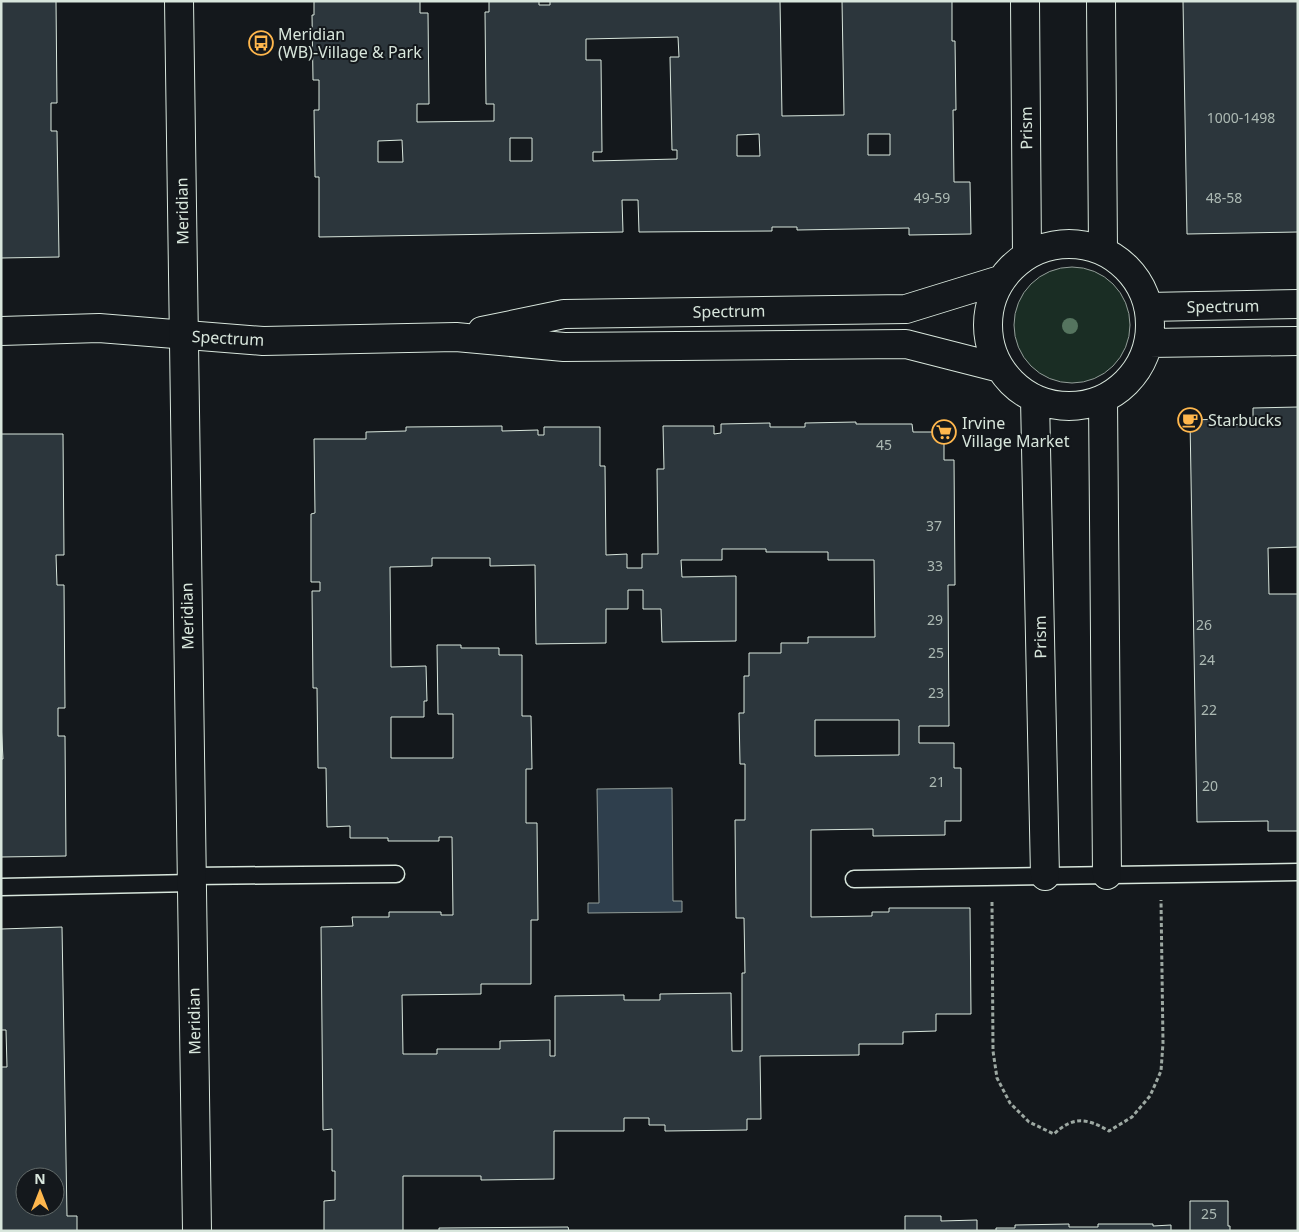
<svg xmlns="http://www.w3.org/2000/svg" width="1299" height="1232" font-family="'Noto Sans',sans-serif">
<rect width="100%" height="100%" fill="#14181c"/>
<path fill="#1a2d24" stroke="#939e99" d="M1014 325a58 58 0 1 1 116 0a58 58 0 1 1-116 0Z"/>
<path fill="#2f3f4d" stroke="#939e99" d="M 672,788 L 673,901 L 682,901 L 682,912 L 588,913 L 588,903 L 599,903 L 597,789 Z"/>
<path fill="#2c363c" stroke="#d8e6dc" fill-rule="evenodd" d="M 1,1 L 56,1 L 57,103 L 51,103 L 51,131 L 57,131 L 59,257 L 1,258 Z
M 314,1 L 420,1 L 420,13 L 428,13 L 429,104 L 417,104 L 417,122 L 494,121 L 494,104 L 486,104 L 485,12 L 489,12 L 489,1 L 539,1 L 539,5 L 550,5 L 550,1 L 780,1 L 782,116 L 844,115 L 842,1 L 952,1 L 952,41 L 955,41 L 956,110 L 953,110 L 954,182 L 970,182 L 971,234 L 909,235 L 909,228 L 797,230 L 797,227 L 772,227 L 772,231 L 639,232 L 638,200 L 622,200 L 623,232 L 319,237 L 319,177 L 315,177 L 314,110 L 319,110 L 319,80 L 313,80 L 312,15 L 314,15 ZM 678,37 L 679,57 L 670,57 L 672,150 L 677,150 L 677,159 L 593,161 L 593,152 L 602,152 L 601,60 L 586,60 L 586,39 ZM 759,134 L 760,156 L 737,156 L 737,135 ZM 868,134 L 890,134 L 890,155 L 868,155 ZM 510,138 L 532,138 L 532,161 L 510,161 ZM 402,140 L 403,162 L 378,162 L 378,141 Z
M 1183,1 L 1298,1 L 1298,232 L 1187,234 Z
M 1298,407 L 1298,547 L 1268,548 L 1269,594 L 1298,594 L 1298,831 L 1268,831 L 1268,821 L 1197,822 L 1190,420 L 1226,419 L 1226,425 L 1253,424 L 1253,408 Z
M 856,422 L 856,424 L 912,424 L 913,432 L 944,432 L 944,460 L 954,460 L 955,585 L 948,585 L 949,726 L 919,726 L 919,743 L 954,743 L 954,768 L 961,768 L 961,821 L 945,821 L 945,835 L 873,836 L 873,829 L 811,830 L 811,917 L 872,916 L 872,912 L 889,912 L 889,908 L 970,908 L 971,1014 L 936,1014 L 936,1031 L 903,1032 L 903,1044 L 859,1044 L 859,1055 L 760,1056 L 761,1119 L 747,1119 L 747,1130 L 665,1131 L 665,1125 L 649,1125 L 649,1118 L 624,1118 L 624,1131 L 554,1131 L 554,1179 L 481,1180 L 481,1176 L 403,1176 L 403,1231 L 324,1231 L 324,1201 L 335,1200 L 335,1171 L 332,1171 L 332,1129 L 323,1130 L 321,927 L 353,926 L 352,917 L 389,917 L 389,912 L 441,912 L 441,915 L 453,915 L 452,837 L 439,837 L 439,841 L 388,841 L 388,838 L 350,838 L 350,826 L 327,827 L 326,768 L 318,768 L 317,688 L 313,688 L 312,591 L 320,591 L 320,582 L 311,582 L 311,514 L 315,513 L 314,439 L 366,439 L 366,432 L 406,431 L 406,427 L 502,426 L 502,431 L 538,430 L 538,435 L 544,435 L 544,427 L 600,427 L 600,466 L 605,466 L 606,555 L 627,554 L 627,568 L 642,568 L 642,554 L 658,554 L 657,469 L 664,469 L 663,426 L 714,426 L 714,434 L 721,433 L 721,424 L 770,423 L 770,427 L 805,427 L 805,423 ZM 722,549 L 766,549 L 766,552 L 828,552 L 828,560 L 874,560 L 875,637 L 808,637 L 808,643 L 781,643 L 781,653 L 749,653 L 749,676 L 744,676 L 744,713 L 739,713 L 740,764 L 745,764 L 745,820 L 735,820 L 736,918 L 744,918 L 745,973 L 742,973 L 742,1051 L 732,1051 L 731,993 L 660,994 L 660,1000 L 624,1000 L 624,995 L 555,996 L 555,1056 L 550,1056 L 550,1040 L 500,1041 L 500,1049 L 437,1049 L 437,1054 L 403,1054 L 402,995 L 481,994 L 481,984 L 531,984 L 531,920 L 538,920 L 537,823 L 526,823 L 526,769 L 532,769 L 531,716 L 522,716 L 522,655 L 499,655 L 499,648 L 461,648 L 461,645 L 437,645 L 438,714 L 453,714 L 453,758 L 391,758 L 391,717 L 424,717 L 424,701 L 427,701 L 426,666 L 391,667 L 390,567 L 432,566 L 432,558 L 490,558 L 490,566 L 535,565 L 536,644 L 606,643 L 606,609 L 628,609 L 628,590 L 643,590 L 643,609 L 661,609 L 662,642 L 736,641 L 736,576 L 682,577 L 681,560 L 722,560 ZM 815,720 L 899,720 L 899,755 L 815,756 Z
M 1,434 L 63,434 L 64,555 L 56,555 L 57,585 L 64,585 L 65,708 L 58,708 L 58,736 L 65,736 L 66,856 L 1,857 L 1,759 L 3,759 L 1,723 Z
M 62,927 L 67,1216 L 77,1216 L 77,1231 L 1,1231 L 1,1067 L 7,1067 L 6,1030 L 1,1030 L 1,929 ZM 25,1177 L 55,1177 L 55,1207 L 25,1207 Z
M 1190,1201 L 1228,1201 L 1228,1226 L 1230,1226 L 1230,1231 L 1190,1231 Z
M 905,1216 L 941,1216 L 941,1221 L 977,1220 L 977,1231 L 905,1231 Z
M 1069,1224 L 1069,1227 L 1098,1227 L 1098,1224 L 1153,1224 L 1153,1226 L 1171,1225 L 1171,1231 L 996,1231 L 996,1228 L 1015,1228 L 1015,1225 Z
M 568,1227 L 569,1231 L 439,1231 L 439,1228 Z"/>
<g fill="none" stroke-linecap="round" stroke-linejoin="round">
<g stroke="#d8e6dc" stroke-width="19">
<path id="service" d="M 192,876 L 396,874
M 854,879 L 1298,872
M 1,887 L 192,883"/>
</g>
<g stroke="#d8e6dc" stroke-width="30">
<path id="minor" d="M 1025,1 L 1027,255
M 1101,1 L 1103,250
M988 325a81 81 0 1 1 162 0a81 81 0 1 1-162 0Z
M 1148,307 L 1298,304
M 1,331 L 99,328 L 263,341 L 456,337 L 564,347 L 906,344 L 1000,368
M 482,331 L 564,314 L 906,309 L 1000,280
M 1149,343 L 1298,341
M 1035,399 L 1045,876
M 1103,399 L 1107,875"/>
</g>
<g stroke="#d8e6dc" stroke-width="30">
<path id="tertiary" d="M 179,1 L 197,1231"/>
</g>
<path stroke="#9da8a2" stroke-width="3" stroke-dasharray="4 2.5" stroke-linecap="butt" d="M 992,902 L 993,1051 L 997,1078 L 1010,1103 L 1029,1122 L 1054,1134 C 1073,1116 1087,1118 1109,1131 L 1132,1117 L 1150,1096 L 1161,1071 L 1163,1043 L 1161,900"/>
<use href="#service" stroke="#14181c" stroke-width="16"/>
<use href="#minor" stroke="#14181c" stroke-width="28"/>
<use href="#tertiary" stroke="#14181c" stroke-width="28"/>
</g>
<circle fill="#55745f" cx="1070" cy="326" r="8"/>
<defs>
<g id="bus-ring" transform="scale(1.25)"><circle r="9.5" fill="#14181c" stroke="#ffb74d" stroke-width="1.5"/><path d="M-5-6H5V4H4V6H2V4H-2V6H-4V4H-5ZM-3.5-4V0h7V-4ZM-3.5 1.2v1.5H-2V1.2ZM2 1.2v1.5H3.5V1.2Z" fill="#ffb74d"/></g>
<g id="cafe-ring" transform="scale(1.25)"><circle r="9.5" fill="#14181c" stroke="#ffb74d" stroke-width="1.5"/><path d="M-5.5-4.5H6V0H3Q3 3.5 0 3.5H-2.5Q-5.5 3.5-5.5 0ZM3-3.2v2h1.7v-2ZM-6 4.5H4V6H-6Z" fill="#ffb74d"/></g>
<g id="supermarket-ring" transform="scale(1.25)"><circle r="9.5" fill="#14181c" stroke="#ffb74d" stroke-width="1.5"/><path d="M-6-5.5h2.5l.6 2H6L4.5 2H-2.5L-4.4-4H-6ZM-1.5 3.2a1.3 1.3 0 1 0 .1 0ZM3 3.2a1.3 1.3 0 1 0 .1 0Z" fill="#ffb74d"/></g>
</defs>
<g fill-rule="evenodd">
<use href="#bus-ring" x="261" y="43"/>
<use href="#cafe-ring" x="1190" y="420"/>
<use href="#supermarket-ring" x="944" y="432"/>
</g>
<g text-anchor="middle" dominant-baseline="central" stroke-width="4" stroke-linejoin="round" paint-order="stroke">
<g font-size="14" fill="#adbab4">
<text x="1241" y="117">1000-1498</text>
<text x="932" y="197">49-59</text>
<text x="1224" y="197">48-58</text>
<text x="884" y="444">45</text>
<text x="934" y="525">37</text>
<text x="935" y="565">33</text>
<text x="935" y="619">29</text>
<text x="1204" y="624">26</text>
<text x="936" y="652">25</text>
<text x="1207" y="659">24</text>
<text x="936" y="692">23</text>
<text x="1209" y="709">22</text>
<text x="937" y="781">21</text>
<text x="1210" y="785">20</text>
<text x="1209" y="1213">25</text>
</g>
<g font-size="16" fill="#d8e6dc" stroke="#14181c" text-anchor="start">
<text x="278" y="34">Meridian<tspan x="278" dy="18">(WB)-Village &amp; Park</tspan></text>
<text x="1208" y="420">Starbucks</text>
<text x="962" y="423">Irvine<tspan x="962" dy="18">Village Market</tspan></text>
</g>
<g font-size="16" fill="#d8e6dc" stroke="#14181c">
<text transform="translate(1026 128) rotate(-91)">Prism</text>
<text transform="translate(182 211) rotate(-91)">Meridian</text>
<text transform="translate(1223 306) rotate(-1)">Spectrum</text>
<text transform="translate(729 311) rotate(-1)">Spectrum</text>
<text transform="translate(228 338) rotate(3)">Spectrum</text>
<text transform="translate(187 616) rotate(-91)">Meridian</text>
<text transform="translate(1040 637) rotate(-91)">Prism</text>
<text transform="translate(194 1021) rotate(-91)">Meridian</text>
</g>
</g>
<rect width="1299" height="1232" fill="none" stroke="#d8e6dc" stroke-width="5"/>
<g transform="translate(40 1192)"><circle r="24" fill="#14181c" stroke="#626a69"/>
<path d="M0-4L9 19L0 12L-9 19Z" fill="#ffb74d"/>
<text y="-8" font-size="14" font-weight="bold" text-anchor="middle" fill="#d8e6dc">N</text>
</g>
</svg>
